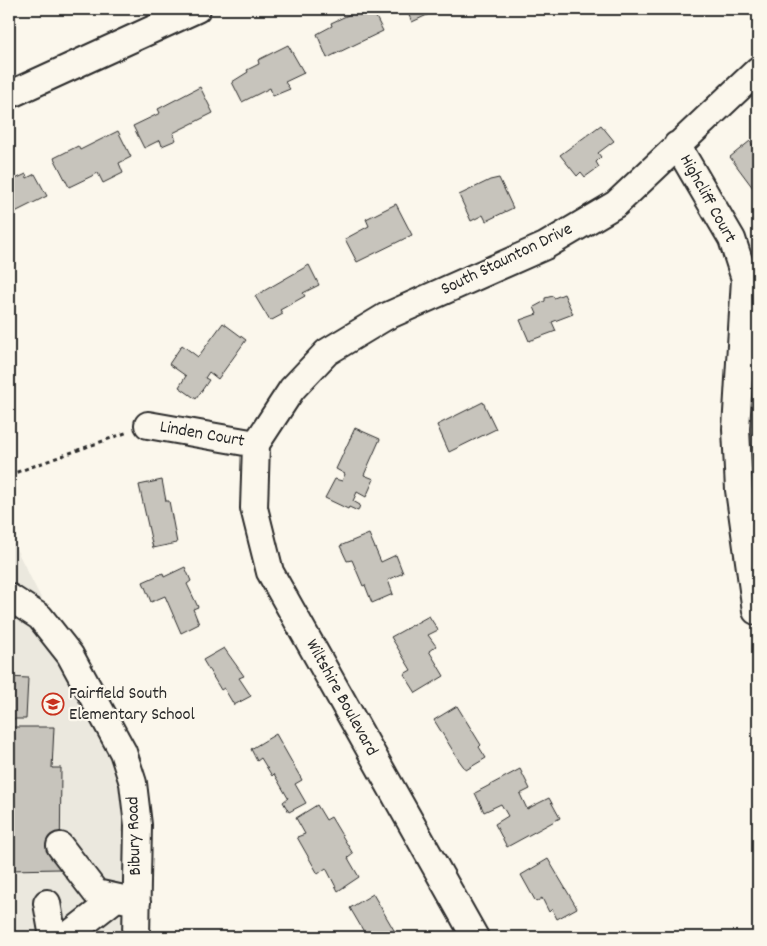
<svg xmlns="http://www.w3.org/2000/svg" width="767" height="946" font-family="Dekko,sans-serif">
<rect width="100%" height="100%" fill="#fbf7ec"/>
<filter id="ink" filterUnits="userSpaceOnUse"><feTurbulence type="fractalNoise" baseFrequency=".02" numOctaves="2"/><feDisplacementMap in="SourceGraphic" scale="10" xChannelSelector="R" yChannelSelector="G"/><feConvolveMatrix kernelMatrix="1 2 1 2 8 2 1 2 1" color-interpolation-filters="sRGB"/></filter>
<g filter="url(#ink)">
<path fill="#ebe8de" d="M 9,535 L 70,655 L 123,752 L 136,937 L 9,937 Z"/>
<path fill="#c7c4bc" stroke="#2b2b2b" d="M 361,9 L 372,9 L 383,31 L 327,58 L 317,34 L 332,26 L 331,23 Z
M 406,9 L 440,9 L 412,22 Z
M 288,45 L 304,73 L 285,82 L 290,89 L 273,96 L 270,88 L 242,102 L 232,82 L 248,72 L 247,70 L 259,64 L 258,60 Z
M 200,87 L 213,113 L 173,133 L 176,140 L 162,146 L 160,140 L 144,148 L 133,126 L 160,113 L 158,109 Z
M 601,125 L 614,141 L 598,153 L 601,157 L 596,162 L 599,167 L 585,177 L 581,172 L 577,176 L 560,155 Z
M 118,131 L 131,157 L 119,163 L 123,173 L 103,183 L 98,173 L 69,187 L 54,158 L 78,146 L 80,150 Z
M 750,141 L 758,152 L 758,184 L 753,188 L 730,157 Z
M 26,174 L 27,178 L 35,174 L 47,196 L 9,215 L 9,182 Z
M 499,178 L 513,208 L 486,221 L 483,215 L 471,221 L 459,195 L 490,180 Z
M 396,204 L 412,235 L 357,262 L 345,239 L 369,226 L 366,219 Z
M 309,265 L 319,285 L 303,293 L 305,296 L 280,310 L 283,314 L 270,321 L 255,296 Z
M 564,294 L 573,314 L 552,322 L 556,331 L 529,341 L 520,320 L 537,314 L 534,307 L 545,301 L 545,298 L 553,296 L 554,298 Z
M 223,323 L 246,340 L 218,379 L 209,372 L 205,378 L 209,380 L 196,399 L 179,387 L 186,376 L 169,364 L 182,345 L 198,357 Z
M 483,402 L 496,429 L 449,452 L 437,425 Z
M 355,428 L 380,439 L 364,475 L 374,479 L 366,497 L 357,492 L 353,501 L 360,505 L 358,511 L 349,507 L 348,509 L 325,498 L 335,479 L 342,481 L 345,474 L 336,469 Z
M 162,480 L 166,501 L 169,501 L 177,543 L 153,548 L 139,485 Z
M 369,534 L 381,562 L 396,555 L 403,573 L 388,580 L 393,594 L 372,603 L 365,585 L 363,586 L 352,560 L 347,561 L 340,546 Z
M 185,567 L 191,581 L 187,584 L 198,607 L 193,609 L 199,624 L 181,633 L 165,596 L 151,602 L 143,582 L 163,573 L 164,577 Z
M 429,616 L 438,630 L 428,635 L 436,646 L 429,651 L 444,676 L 416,693 L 404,674 L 411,670 L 391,637 Z
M 224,648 L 244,676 L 239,678 L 251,696 L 234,705 L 224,688 L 221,690 L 203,660 Z
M 9,677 L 28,678 L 26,719 L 9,719 Z
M 457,706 L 481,745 L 479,747 L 486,758 L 466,770 L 458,759 L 434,720 Z
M 9,727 L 54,727 L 52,768 L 61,768 L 60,869 L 9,870 Z
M 276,734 L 302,780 L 295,784 L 306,803 L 289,812 L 283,802 L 288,798 L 274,774 L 272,776 L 261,758 L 257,761 L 251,749 Z
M 520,769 L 530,789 L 520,794 L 527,809 L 549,798 L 560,818 L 507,847 L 495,824 L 508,816 L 501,804 L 484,812 L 475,793 Z
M 317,805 L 326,820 L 331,817 L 353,854 L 348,858 L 359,877 L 338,891 L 326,868 L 318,874 L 297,837 L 305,834 L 296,818 Z
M 548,859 L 577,908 L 557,919 L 552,909 L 549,912 L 542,898 L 536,902 L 521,875 Z
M 373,894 L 398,937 L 367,937 L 350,908 Z"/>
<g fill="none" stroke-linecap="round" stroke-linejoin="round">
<g stroke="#2b2b2b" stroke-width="30">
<path id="minor" d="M 9,95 L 197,9
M 677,145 L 732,239 L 745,279 L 736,429 L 739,490 L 756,611
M 148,425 L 256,444
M 256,444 L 292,389 L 327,352 L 385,317 L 545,246 L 616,204 L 758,70
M 256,444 L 254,508 L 270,572 L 475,937
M 9,597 L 40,617 L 70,655 L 123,752 L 133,783 L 138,825 L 136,937
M 60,846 L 96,893 L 137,902
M 47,903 L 53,937
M 66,937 L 116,898"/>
</g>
<path stroke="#2b2b2b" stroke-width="3" stroke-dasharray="4 4" stroke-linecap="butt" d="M 9,475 L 128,432"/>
<use href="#minor" stroke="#fbf7ec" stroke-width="26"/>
</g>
</g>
<defs>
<g id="school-ring" transform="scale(1.125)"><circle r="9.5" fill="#fbf7ec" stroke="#c8321e" stroke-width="1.5"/><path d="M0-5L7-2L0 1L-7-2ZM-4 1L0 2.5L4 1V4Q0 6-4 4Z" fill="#c8321e"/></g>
</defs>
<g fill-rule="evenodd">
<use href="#school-ring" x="53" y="704"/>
</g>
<g text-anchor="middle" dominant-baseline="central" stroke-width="4.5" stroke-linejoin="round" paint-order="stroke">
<g font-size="18" fill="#2b2b2b" stroke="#fbf7ec">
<text transform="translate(707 199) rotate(61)">Highcliff Court</text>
<text transform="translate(507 260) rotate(-26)">South Staunton Drive</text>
<text transform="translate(202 435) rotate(10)">Linden Court</text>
<text transform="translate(341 698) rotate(61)">Wiltshire Boulevard</text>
<text transform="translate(135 836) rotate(-92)">Bibury Road</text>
</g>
<g font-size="18" fill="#2b2b2b" stroke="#fbf7ec" text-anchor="start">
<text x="69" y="694">Fairfield South<tspan x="69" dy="21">Elementary School</tspan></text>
</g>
</g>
<rect width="767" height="946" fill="none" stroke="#fbf7ec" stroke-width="30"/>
<rect x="15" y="15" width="737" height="916" fill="none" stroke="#2b2b2b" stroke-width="2" filter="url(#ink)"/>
</svg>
